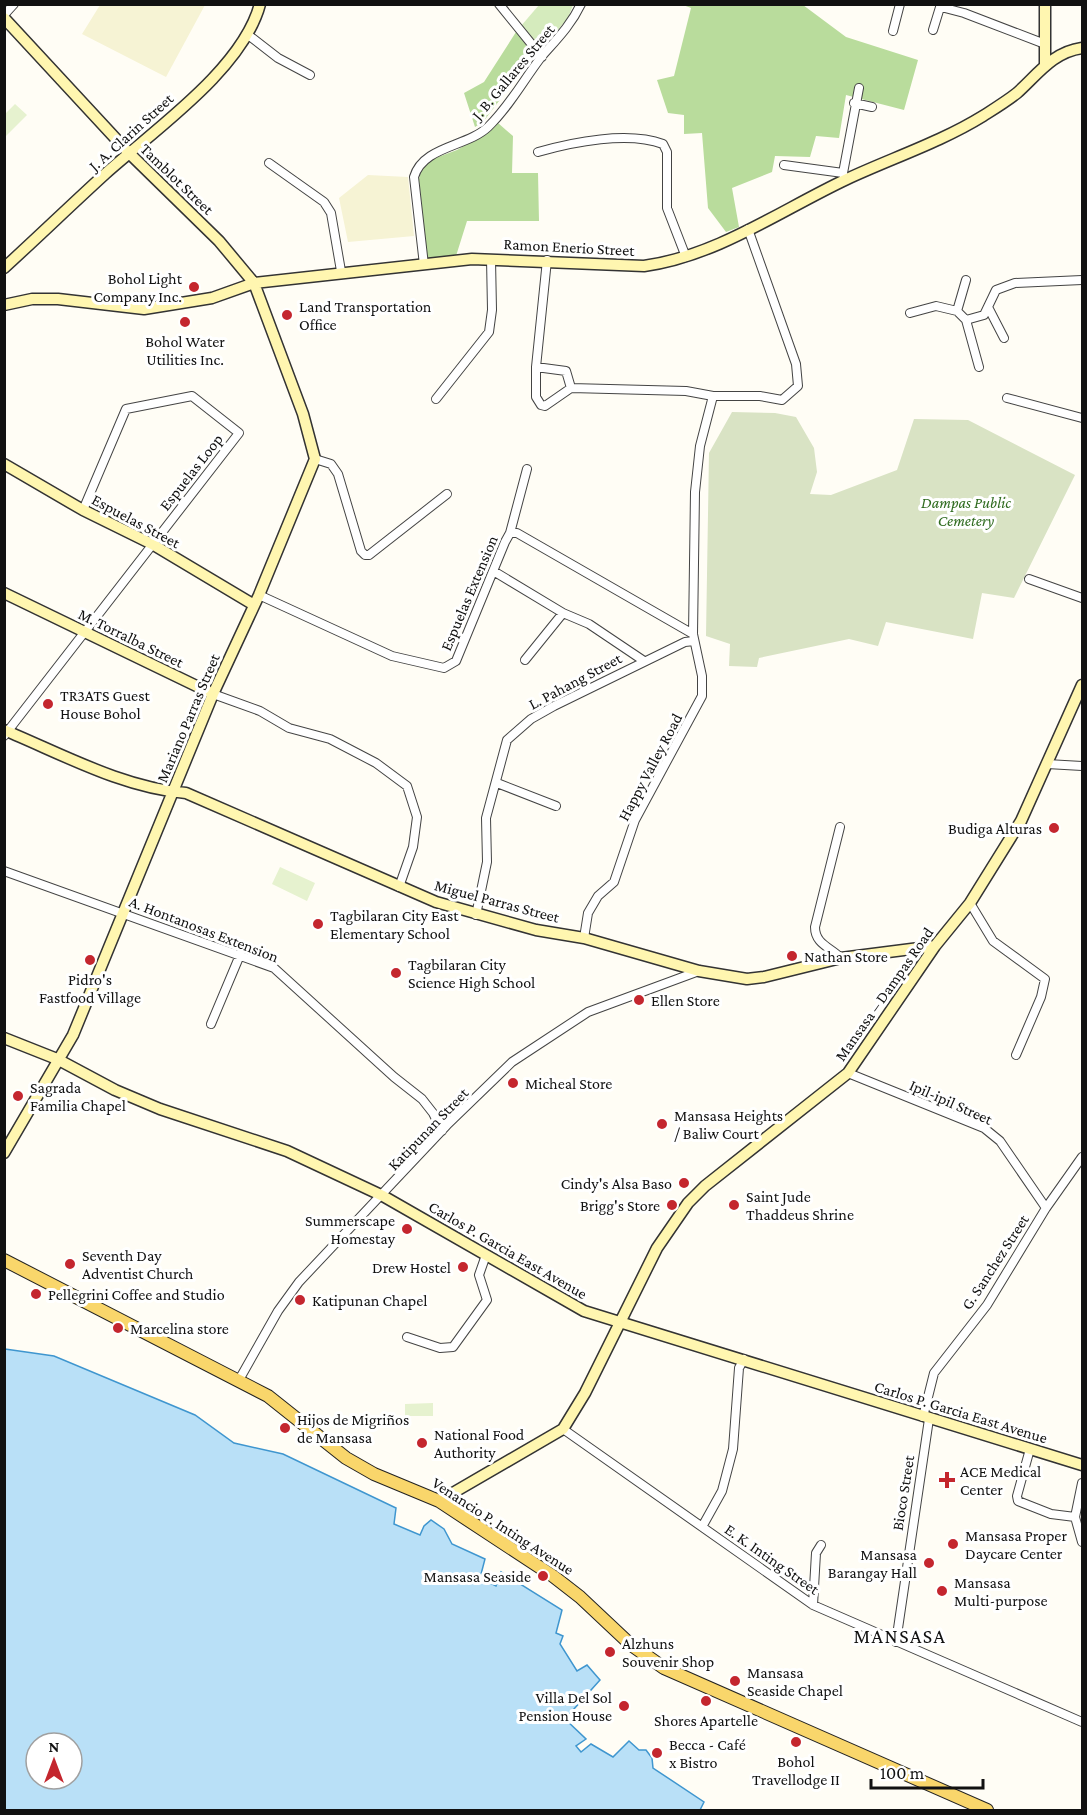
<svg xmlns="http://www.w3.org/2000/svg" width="1087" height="1815" font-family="'Crimson Pro',serif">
<rect width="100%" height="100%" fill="#fffdf5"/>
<path fill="#f6f3d4" d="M 100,5 L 100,4 L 205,5 L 166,77 L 82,34 Z
M 368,175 L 408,177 L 414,236 L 348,242 L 339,198 Z"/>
<path fill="#d5ebbd" d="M 539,5 L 573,5 L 568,18 L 541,50 L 521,26 Z"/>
<path fill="#b9dc9c" d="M 683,5 L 803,5 L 846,37 L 918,60 L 904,110 L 846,95 L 839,138 L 816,136 L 810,157 L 775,156 L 772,172 L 732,188 L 739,227 L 726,232 L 708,208 L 702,133 L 684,134 L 684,115 L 668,113 L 657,80 L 674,76 L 691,8 Z
M 516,32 L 534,55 L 483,122 L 475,127 L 464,93 L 484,82 Z
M 498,123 L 513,136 L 512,173 L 538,173 L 539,221 L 467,221 L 456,256 L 427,258 L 419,179 L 422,167 L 430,160 L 457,150 L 490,131 Z"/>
<path fill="#d9e3c4" d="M 732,412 L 775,413 L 796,417 L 814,448 L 817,472 L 810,494 L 831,495 L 897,470 L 914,419 L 968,420 L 1075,475 L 1014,598 L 982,593 L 973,639 L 886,622 L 878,646 L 849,639 L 759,658 L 757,667 L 729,666 L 730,644 L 706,636 L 709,453 Z"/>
<path fill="#e6f2cf" d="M 15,104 L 27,115 L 5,137 L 5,114 Z
M 280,867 L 315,883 L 307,901 L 272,884 Z
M 433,1403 L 433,1416 L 405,1416 L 405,1404 Z"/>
<path fill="#b9e0f7" stroke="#3f96cf" stroke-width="1.5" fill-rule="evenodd" d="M 5,1349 L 54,1356 L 195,1415 L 234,1443 L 283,1454 L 396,1508 L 394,1524 L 420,1535 L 424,1526 L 431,1520 L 444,1529 L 452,1544 L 485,1559 L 480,1578 L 496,1586 L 501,1572 L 562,1610 L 556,1633 L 563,1636 L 560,1644 L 577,1671 L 587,1665 L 600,1680 L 565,1719 L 586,1739 L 576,1746 L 581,1752 L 591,1744 L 613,1757 L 629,1741 L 639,1750 L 646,1750 L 652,1758 L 653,1768 L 704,1802 L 700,1810 L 5,1810 ZM 36,1743 L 72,1743 L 72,1779 L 36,1779 Z"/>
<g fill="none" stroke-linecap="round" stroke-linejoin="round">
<g stroke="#444" stroke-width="10">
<path id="street" d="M 499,4 L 542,57
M 941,7 L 964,13 L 1045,44
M 4,15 L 14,4
M 933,30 L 941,4
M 893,31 L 900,4
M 247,34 L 278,58 L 310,75
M 854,103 L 872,107
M 538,152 C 573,142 628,131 663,144 L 667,152 L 667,208 L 686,257
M 269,163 L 324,202 L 331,213 L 341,271
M 784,165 L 843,173
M 845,180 L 843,173 L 859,88
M 547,260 L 536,367 L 566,371 L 571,388 L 686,391 L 713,396
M 424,265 L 414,177 C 423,146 467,147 488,127 C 510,106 524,79 542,56 C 557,39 571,25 581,4
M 988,307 L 1004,338
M 957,311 L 966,320 L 979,367
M 910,313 L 936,306 L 957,311 L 966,280
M 966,320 L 984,315 L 996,290 L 1015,283 L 1082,280
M 536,367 L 536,397 L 541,405 L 545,406 L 571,388
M 1007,398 L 1082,418
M 436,399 L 489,332 L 492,310 L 491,259
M 315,459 L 331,464 L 338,474 L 361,551 L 365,555 L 369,555 L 447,494
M 510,533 L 527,469
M 495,572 L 563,613 L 525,660
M 1029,579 L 1082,598
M 259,595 L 392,656 L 444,668 L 456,661 L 505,542 L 510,533 L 517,533 L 693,634
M 563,613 L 589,624 L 644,661
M 213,694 L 260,711 L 289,728 L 330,739 L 376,763 L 407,786 L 417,817 L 413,847 L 399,887
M 4,736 L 239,433 L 192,396 L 126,409 L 83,510
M 1047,764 L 1082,766
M 497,783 L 556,806
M 840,827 L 815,927 C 815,944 830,947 841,958
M 4,871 L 274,968 L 394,1077 L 422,1099 L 433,1113 L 442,1131
M 970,903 L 993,941 L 1045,979 L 1041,997 L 1016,1055
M 476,915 L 487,862 L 486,818 L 507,740 L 531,719 L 554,706 L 685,642 L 694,641
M 584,938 L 588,913 L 598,896 L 614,882 L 635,820 L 702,696 L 702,676 L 693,634 L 695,492 L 700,446 L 713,396 L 760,396 L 782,400 L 798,386 L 796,364 L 748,229
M 211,1024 L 240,955
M 848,1073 L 984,1128 L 1000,1141 L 1046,1208
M 407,1337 L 440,1348 L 453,1347 L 487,1300 L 479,1275 L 486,1255
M 239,1380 L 278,1311 L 299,1282 L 447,1125 L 512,1062 L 588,1012 L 699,971
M 923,1417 L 934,1373 L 987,1305 L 1046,1208 L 1082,1157
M 563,1429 L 813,1605 L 1082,1722
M 1030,1449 L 1017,1496 L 1018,1501 L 1051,1514 L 1075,1517
M 1082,1483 L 1075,1517 L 1082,1542
M 702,1527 L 722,1491 L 733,1449 L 739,1368 L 744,1359
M 813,1605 L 816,1553 L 821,1545
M 896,1642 L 929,1419"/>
</g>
<g stroke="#333" stroke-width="13">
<path id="secondary" d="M 1045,4 L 1045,64
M 4,18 L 129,153 L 219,241 L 254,283 L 303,414 L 315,459 L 259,595 L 213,694 L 73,1035 L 4,1153
M 4,268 C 38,237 71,205 105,174 C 154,130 243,69 260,4
M 4,305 L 32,299 L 58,299 L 144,309 L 212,298 L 254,283 L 472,259 L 644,266 C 717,256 781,210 847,179 C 892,158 941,142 983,116 C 994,109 1007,101 1017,93 C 1038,74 1053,52 1082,48
M 4,464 L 83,510 L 152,544 L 254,605
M 4,593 L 213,694
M 4,730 C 62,754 123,788 186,793 L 436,902 L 536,930 L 584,938 L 699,971 L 747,979 L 764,977 L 841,958 L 935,946
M 4,1038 L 57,1059 L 115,1090 L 160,1109 L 287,1151 L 383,1196 L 584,1311 L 1082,1465
M 439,1501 L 563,1429 L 585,1393 L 657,1248 L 688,1203 L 705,1186 L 848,1073 L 935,946 L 970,903 L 1021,821 L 1082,685"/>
</g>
<g stroke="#222" stroke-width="14">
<path id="primary" d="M 4,1260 L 268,1396 L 346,1458 L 374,1474 L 439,1501 L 553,1576 L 580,1597 L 630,1644 L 664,1668 L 987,1810"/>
</g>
<use href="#street" stroke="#fff" stroke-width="8"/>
<use href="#secondary" stroke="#fff6b0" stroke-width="10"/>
<use href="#primary" stroke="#f9d66b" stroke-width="12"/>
</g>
<g fill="#c4262e" stroke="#fff" stroke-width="2">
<circle cx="194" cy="287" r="6"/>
<circle cx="287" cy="315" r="6"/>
<circle cx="185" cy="322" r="6"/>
<circle cx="48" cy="704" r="6"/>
<circle cx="1054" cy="828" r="6"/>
<circle cx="318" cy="924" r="6"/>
<circle cx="792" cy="956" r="6"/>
<circle cx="90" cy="960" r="6"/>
<circle cx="396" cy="973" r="6"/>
<circle cx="639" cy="1000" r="6"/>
<circle cx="513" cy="1083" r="6"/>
<circle cx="18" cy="1096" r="6"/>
<circle cx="662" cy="1124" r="6"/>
<circle cx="684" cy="1183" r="6"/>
<circle cx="672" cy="1205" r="6"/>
<circle cx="734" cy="1205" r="6"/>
<circle cx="407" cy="1229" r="6"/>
<circle cx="70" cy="1264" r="6"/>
<circle cx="463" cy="1267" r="6"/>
<circle cx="36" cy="1294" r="6"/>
<circle cx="300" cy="1300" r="6"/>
<circle cx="118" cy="1328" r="6"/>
<circle cx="285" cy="1428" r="6"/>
<circle cx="422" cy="1443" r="6"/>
<path d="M944 1471h6v6h6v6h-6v6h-6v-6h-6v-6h6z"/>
<circle cx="953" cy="1544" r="6"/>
<circle cx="929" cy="1563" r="6"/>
<circle cx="543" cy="1576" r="6"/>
<circle cx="942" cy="1591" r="6"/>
<circle cx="610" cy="1652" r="6"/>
<circle cx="735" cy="1681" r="6"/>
<circle cx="706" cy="1701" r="6"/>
<circle cx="624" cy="1706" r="6"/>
<circle cx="796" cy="1742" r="6"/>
<circle cx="657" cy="1753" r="6"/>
</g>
<g text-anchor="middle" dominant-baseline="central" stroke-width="6" stroke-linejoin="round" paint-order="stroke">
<g font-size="16" fill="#111" stroke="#fff">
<text transform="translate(513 72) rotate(-50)">J. B. Gallares Street</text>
<text transform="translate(131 132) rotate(-42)">J. A. Clarin Street</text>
<text transform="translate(177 179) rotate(44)">Tamblot Street</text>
<text transform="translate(569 247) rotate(3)">Ramon Enerio Street</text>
<text transform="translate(191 472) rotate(-52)">Espuelas Loop</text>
<text transform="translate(136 521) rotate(28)">Espuelas Street</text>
<text transform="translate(469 593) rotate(-67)">Espuelas Extension</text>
<text transform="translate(131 638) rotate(26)">M. Torralba Street</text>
<text transform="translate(575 681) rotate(-28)">L. Pahang Street</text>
<text transform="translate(188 718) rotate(-67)">Mariano Parras Street</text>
<text transform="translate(650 767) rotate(-62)">Happy Valley Road</text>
<text transform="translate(497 901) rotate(15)">Miguel Parras Street</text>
<text transform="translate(204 929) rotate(21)">A. Hontanosas Extension</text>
<text transform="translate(884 994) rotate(-55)">Mansasa – Dampas Road</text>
<text transform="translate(951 1102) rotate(24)">Ipil-ipil Street</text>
<text transform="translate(428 1129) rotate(-46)">Katipunan Street</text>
<text transform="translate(508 1250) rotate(30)">Carlos P. Garcia East Avenue</text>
<text transform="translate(995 1262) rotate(-57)">G. Sanchez Street</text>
<text transform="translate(961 1412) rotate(17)">Carlos P. Garcia East Avenue</text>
<text transform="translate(903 1493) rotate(-81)">Bioco Street</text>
<text transform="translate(503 1526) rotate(33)">Venancio P. Inting Avenue</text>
<text transform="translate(772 1559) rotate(35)">E. K. Inting Street</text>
</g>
<g font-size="16" fill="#111" stroke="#fff" text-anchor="start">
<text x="182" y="278" text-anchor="end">Bohol Light<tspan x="182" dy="18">Company Inc.</tspan></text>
<text x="299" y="306">Land Transportation<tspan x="299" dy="18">Office</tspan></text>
<text x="185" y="341" text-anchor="middle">Bohol Water<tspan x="185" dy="18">Utilities Inc.</tspan></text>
<text x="60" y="695">TR3ATS Guest<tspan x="60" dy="18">House Bohol</tspan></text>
<text x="1042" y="828" text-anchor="end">Budiga Alturas</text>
<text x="330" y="915">Tagbilaran City East<tspan x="330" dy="18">Elementary School</tspan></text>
<text x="804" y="956">Nathan Store</text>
<text x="408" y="964">Tagbilaran City<tspan x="408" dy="18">Science High School</tspan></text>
<text x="90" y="979" text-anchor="middle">Pidro's<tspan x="90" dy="18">Fastfood Village</tspan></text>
<text x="651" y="1000">Ellen Store</text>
<text x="525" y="1083">Micheal Store</text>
<text x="30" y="1087">Sagrada<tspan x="30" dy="18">Familia Chapel</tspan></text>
<text x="674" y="1115">Mansasa Heights<tspan x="674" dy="18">/ Baliw Court</tspan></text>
<text x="672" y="1183" text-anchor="end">Cindy's Alsa Baso</text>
<text x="746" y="1196">Saint Jude<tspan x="746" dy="18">Thaddeus Shrine</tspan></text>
<text x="660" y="1205" text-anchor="end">Brigg's Store</text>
<text x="395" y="1220" text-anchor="end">Summerscape<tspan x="395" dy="18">Homestay</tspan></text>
<text x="82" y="1255">Seventh Day<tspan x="82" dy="18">Adventist Church</tspan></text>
<text x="451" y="1267" text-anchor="end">Drew Hostel</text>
<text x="48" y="1294">Pellegrini Coffee and Studio</text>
<text x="312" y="1300">Katipunan Chapel</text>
<text x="130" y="1328">Marcelina store</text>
<text x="297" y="1419">Hijos de Migriños<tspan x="297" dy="18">de Mansasa</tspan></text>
<text x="434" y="1434">National Food<tspan x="434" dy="18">Authority</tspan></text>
<text x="960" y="1471">ACE Medical<tspan x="960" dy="18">Center</tspan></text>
<text x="965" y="1535">Mansasa Proper<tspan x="965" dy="18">Daycare Center</tspan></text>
<text x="917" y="1554" text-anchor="end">Mansasa<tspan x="917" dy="18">Barangay Hall</tspan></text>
<text x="531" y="1576" text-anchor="end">Mansasa Seaside</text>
<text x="954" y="1582">Mansasa<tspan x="954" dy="18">Multi-purpose</tspan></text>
<text x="622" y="1643">Alzhuns<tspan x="622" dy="18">Souvenir Shop</tspan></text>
<text x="747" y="1672">Mansasa<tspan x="747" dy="18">Seaside Chapel</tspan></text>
<text x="612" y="1697" text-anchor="end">Villa Del Sol<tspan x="612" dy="18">Pension House</tspan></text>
<text x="706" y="1720" text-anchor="middle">Shores Apartelle</text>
<text x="669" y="1744">Becca - Café<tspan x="669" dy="18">x Bistro</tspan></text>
<text x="796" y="1761" text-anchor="middle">Bohol<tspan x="796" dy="18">Travellodge II</tspan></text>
</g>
<g font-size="16" font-style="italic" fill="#2f6b1f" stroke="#fff">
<text x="966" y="502">Dampas Public<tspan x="966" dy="18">Cemetery</tspan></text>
</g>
<g font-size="20" letter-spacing="1.5" fill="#111" stroke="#fff">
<text x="900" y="1636">MANSASA</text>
</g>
</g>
<rect width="1087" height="1815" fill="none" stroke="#111111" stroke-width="12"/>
<g transform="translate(54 1761)"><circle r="28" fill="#ffffff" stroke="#a0a0a0" stroke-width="1.5"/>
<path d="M0-4.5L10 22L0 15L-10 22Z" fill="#c4262e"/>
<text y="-9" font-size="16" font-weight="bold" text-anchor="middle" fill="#111111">N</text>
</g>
<path d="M871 1779v9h112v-9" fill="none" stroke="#111111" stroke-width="3"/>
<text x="880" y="1779" font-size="18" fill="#111111" stroke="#ffffff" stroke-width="4.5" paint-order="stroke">100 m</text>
</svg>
